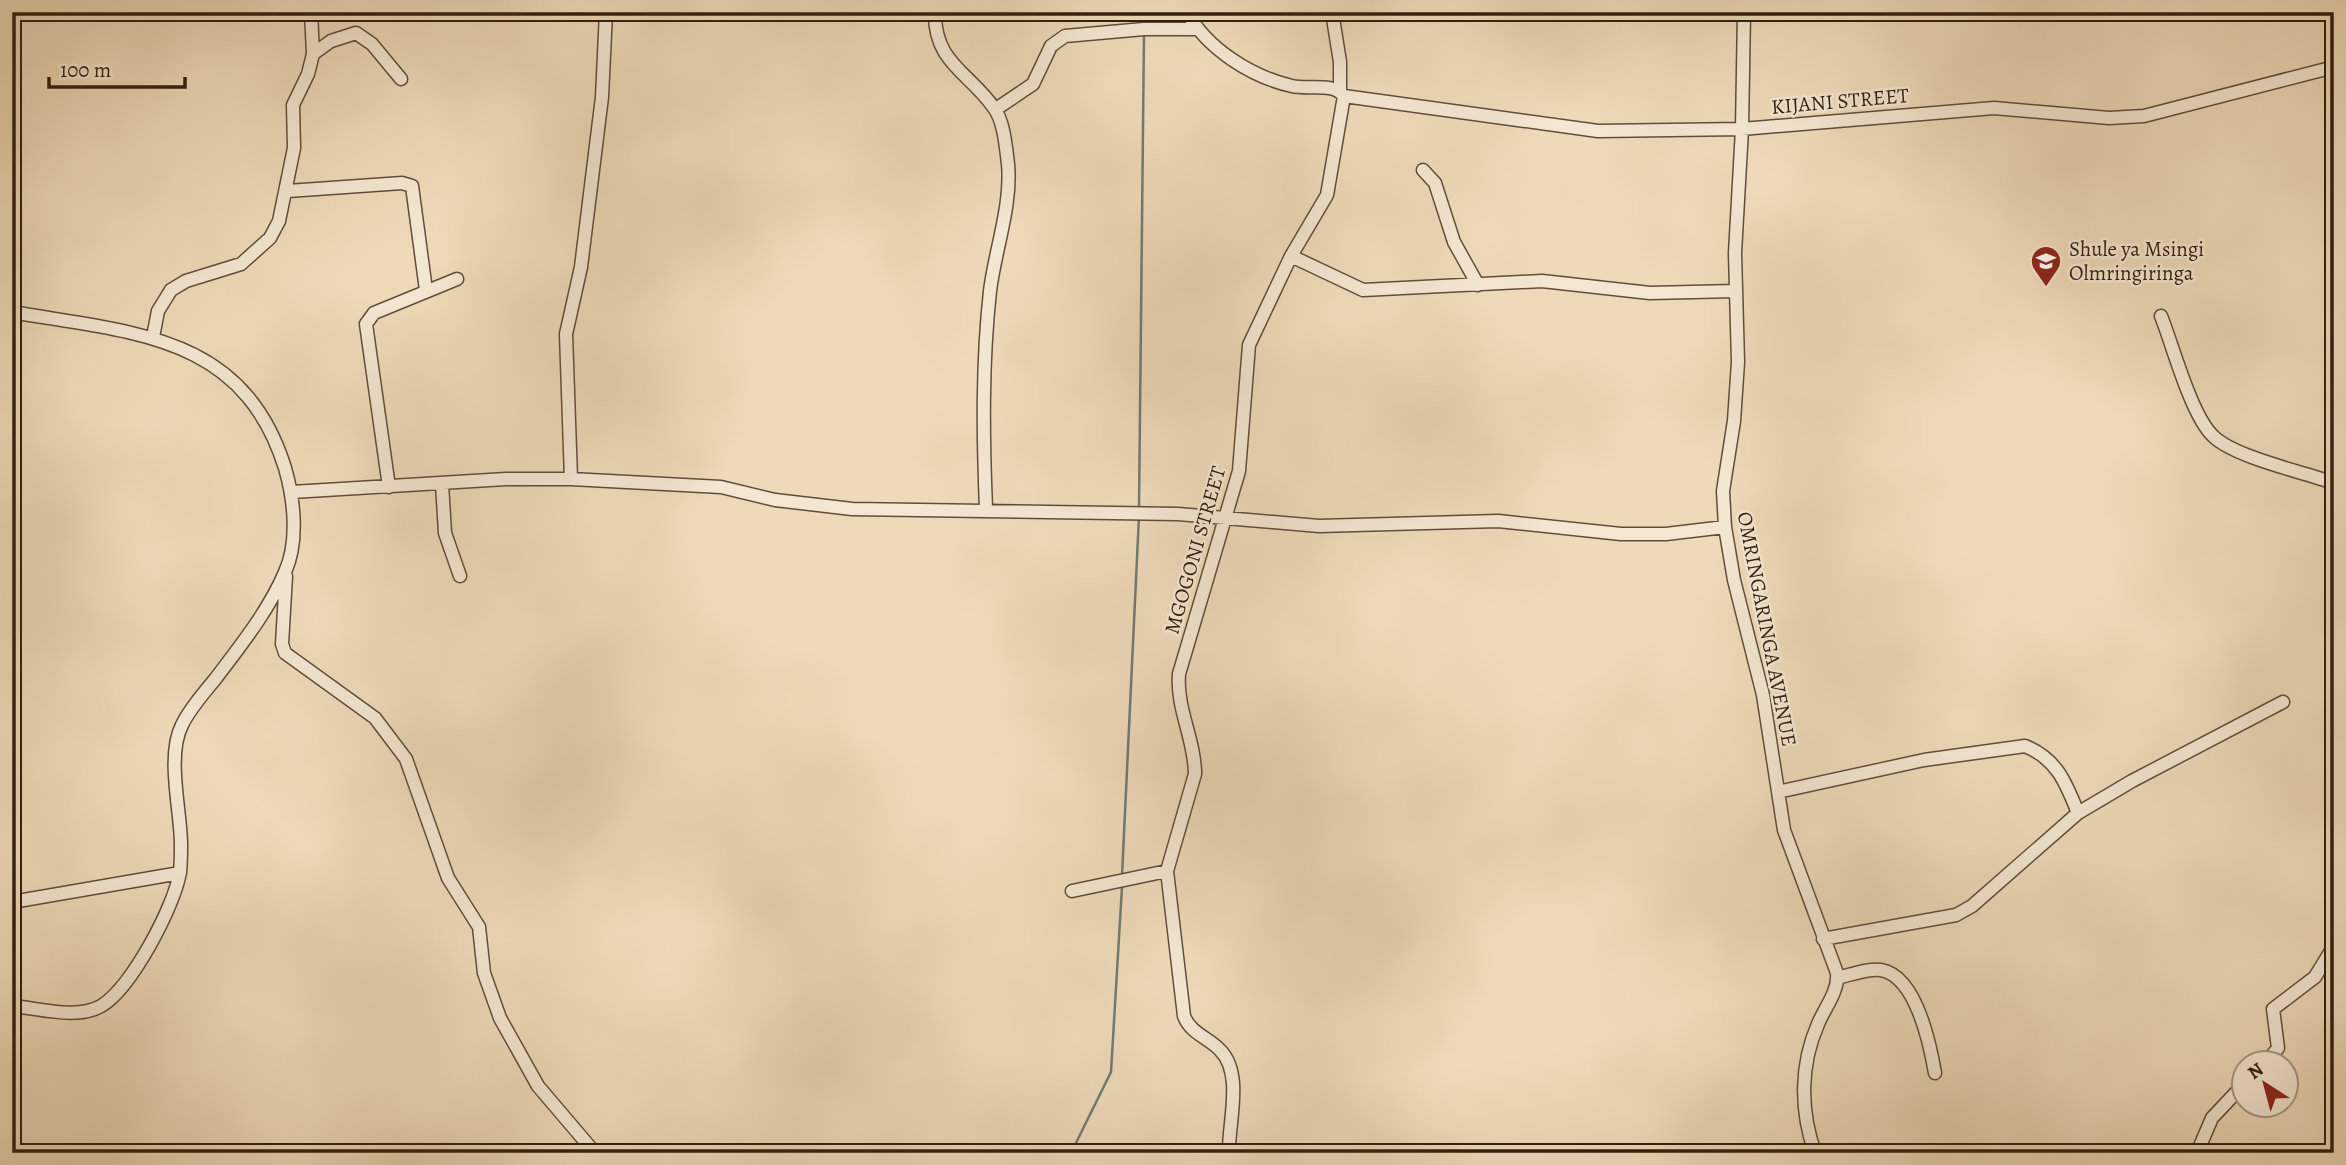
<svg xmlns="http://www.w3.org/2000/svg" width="2346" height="1165" font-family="Alegreya,serif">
<rect width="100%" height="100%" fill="#eedab9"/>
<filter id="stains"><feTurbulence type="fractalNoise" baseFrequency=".00286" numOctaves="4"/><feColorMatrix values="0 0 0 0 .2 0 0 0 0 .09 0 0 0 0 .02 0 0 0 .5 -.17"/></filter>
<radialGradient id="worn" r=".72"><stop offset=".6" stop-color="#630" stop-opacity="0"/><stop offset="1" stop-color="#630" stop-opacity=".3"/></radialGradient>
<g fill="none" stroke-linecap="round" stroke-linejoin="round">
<path stroke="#6f7c72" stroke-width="2.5" d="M 1144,26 L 1145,12
M 1139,509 L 1144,33
M 1122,876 L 1139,516
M 1071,1153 L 1111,1072 L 1122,887"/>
<g stroke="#604e3b" stroke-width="15">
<path id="minor" d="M 935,12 C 934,63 969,72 994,108 C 1004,121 1006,148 1008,164 C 1012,205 995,250 990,291 C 982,364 983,435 986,509
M 1187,12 C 1207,49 1252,77 1292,86 C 1308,90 1333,82 1344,96 L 1327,195 L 1291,256 L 1249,345 L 1239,471 L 1179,674 C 1176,708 1195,740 1195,774 L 1167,871 L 1184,1016 C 1190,1033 1209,1038 1220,1050 C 1244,1074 1228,1123 1229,1153
M 1332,12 L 1340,62 L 1340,91
M 1744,12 L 1742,129 L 1735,253 L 1738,362 L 1734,421 L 1723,491 L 1725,527 L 1734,580 L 1763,695 L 1784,830 L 1837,973 C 1839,991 1825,1007 1818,1024 C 1800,1065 1800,1110 1815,1153
M 313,54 L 331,41 L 356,33 L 372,44 L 401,79
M 1344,96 L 1598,131 L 1742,129 L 1994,108 L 2109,118 L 2144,116 L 2334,67
M 996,109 L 1033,84 L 1051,46 L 1065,36 L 1144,29 L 1196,29
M 1423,170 L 1435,183 L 1454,242 L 1478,285
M 288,191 L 402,183 L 412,186 L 426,290
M 1291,256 L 1363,290 L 1542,281 L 1650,293 L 1735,291
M 12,312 C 131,333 243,333 285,468 C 294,499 299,541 285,572 C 269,610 241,645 216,678 C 204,693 190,708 182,725 C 166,756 181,811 181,845 C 181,854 181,863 180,872 C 175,905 131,989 101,1006 C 77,1020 38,1008 12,1006
M 2161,316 C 2173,346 2191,415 2213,436 C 2234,457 2303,472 2334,483
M 153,337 L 158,311 L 171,290 L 186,281 L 241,264 L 270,238 L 279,221 L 294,148 L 293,105 L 308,74 L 313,54 L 311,12
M 571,479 L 566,334 L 581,267 L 602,97 L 606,12
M 442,484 L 445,533 L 460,576
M 389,487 L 366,324 L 374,313 L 457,279
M 292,492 L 506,479 L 571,479 L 721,487 L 775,500 L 852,509 L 1178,514 L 1319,526 L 1498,521 L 1621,534 L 1666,534 L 1725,527
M 286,576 L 282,644 L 285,653 L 375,718 L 406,759 L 448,878 L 479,927 L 484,973 L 500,1018 L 538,1086 L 595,1153
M 1778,792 L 1924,760 L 2025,746 C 2057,759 2066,783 2078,813
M 1072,891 L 1167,871
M 12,902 L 180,873
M 1823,939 L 1956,915 L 1972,906 L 2078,813 L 2132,781 L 2283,702
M 1837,978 C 1850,975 1868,968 1881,970 C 1916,976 1930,1044 1935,1073
M 2265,1064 L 2278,1048 L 2273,1009 L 2315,977 L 2334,946
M 2197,1153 L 2212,1118 L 2244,1084"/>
</g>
<use href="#minor" stroke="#f4e7d2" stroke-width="12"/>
</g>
<defs>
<g id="school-pin" transform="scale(1.575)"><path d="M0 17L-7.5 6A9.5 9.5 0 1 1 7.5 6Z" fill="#8f2418" stroke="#f4e7d2"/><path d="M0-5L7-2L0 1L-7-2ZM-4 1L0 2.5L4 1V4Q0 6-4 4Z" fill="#fff"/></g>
</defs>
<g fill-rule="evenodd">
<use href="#school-pin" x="2046" y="261"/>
</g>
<g text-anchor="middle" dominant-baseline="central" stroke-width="5" stroke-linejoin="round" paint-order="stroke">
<g font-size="21" fill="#311f11" stroke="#f4e7d2">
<text transform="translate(1840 101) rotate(-5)">KIJANI STREET</text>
<text transform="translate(1195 550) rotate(-74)">MGOGONI STREET</text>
<text transform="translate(1767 629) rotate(79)">OMRINGARINGA AVENUE</text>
</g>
<g font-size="21" fill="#311f11" stroke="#f4e7d2" text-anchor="start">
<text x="2069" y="249">Shule ya Msingi<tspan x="2069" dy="24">Olmringiringa</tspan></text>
</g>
</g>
<rect width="2346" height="1165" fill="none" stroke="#eedab9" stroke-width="42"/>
<rect x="14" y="14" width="2318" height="1137" fill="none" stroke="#311f11" stroke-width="3.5"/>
<rect x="21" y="21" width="2304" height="1123" fill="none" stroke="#311f11" stroke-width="2"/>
<g transform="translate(2265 1084) rotate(324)"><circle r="33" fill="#f4e7d2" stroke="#a69785" stroke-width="2"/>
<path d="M0-5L12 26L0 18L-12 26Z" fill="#8f2418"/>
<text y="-10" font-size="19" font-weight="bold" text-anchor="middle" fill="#311f11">N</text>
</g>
<path d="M49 77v10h136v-10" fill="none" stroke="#311f11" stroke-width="3.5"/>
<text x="60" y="77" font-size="21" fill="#311f11" stroke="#f4e7d2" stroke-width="5" paint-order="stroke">100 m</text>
<rect width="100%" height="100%" filter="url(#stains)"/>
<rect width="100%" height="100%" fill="url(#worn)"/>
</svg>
